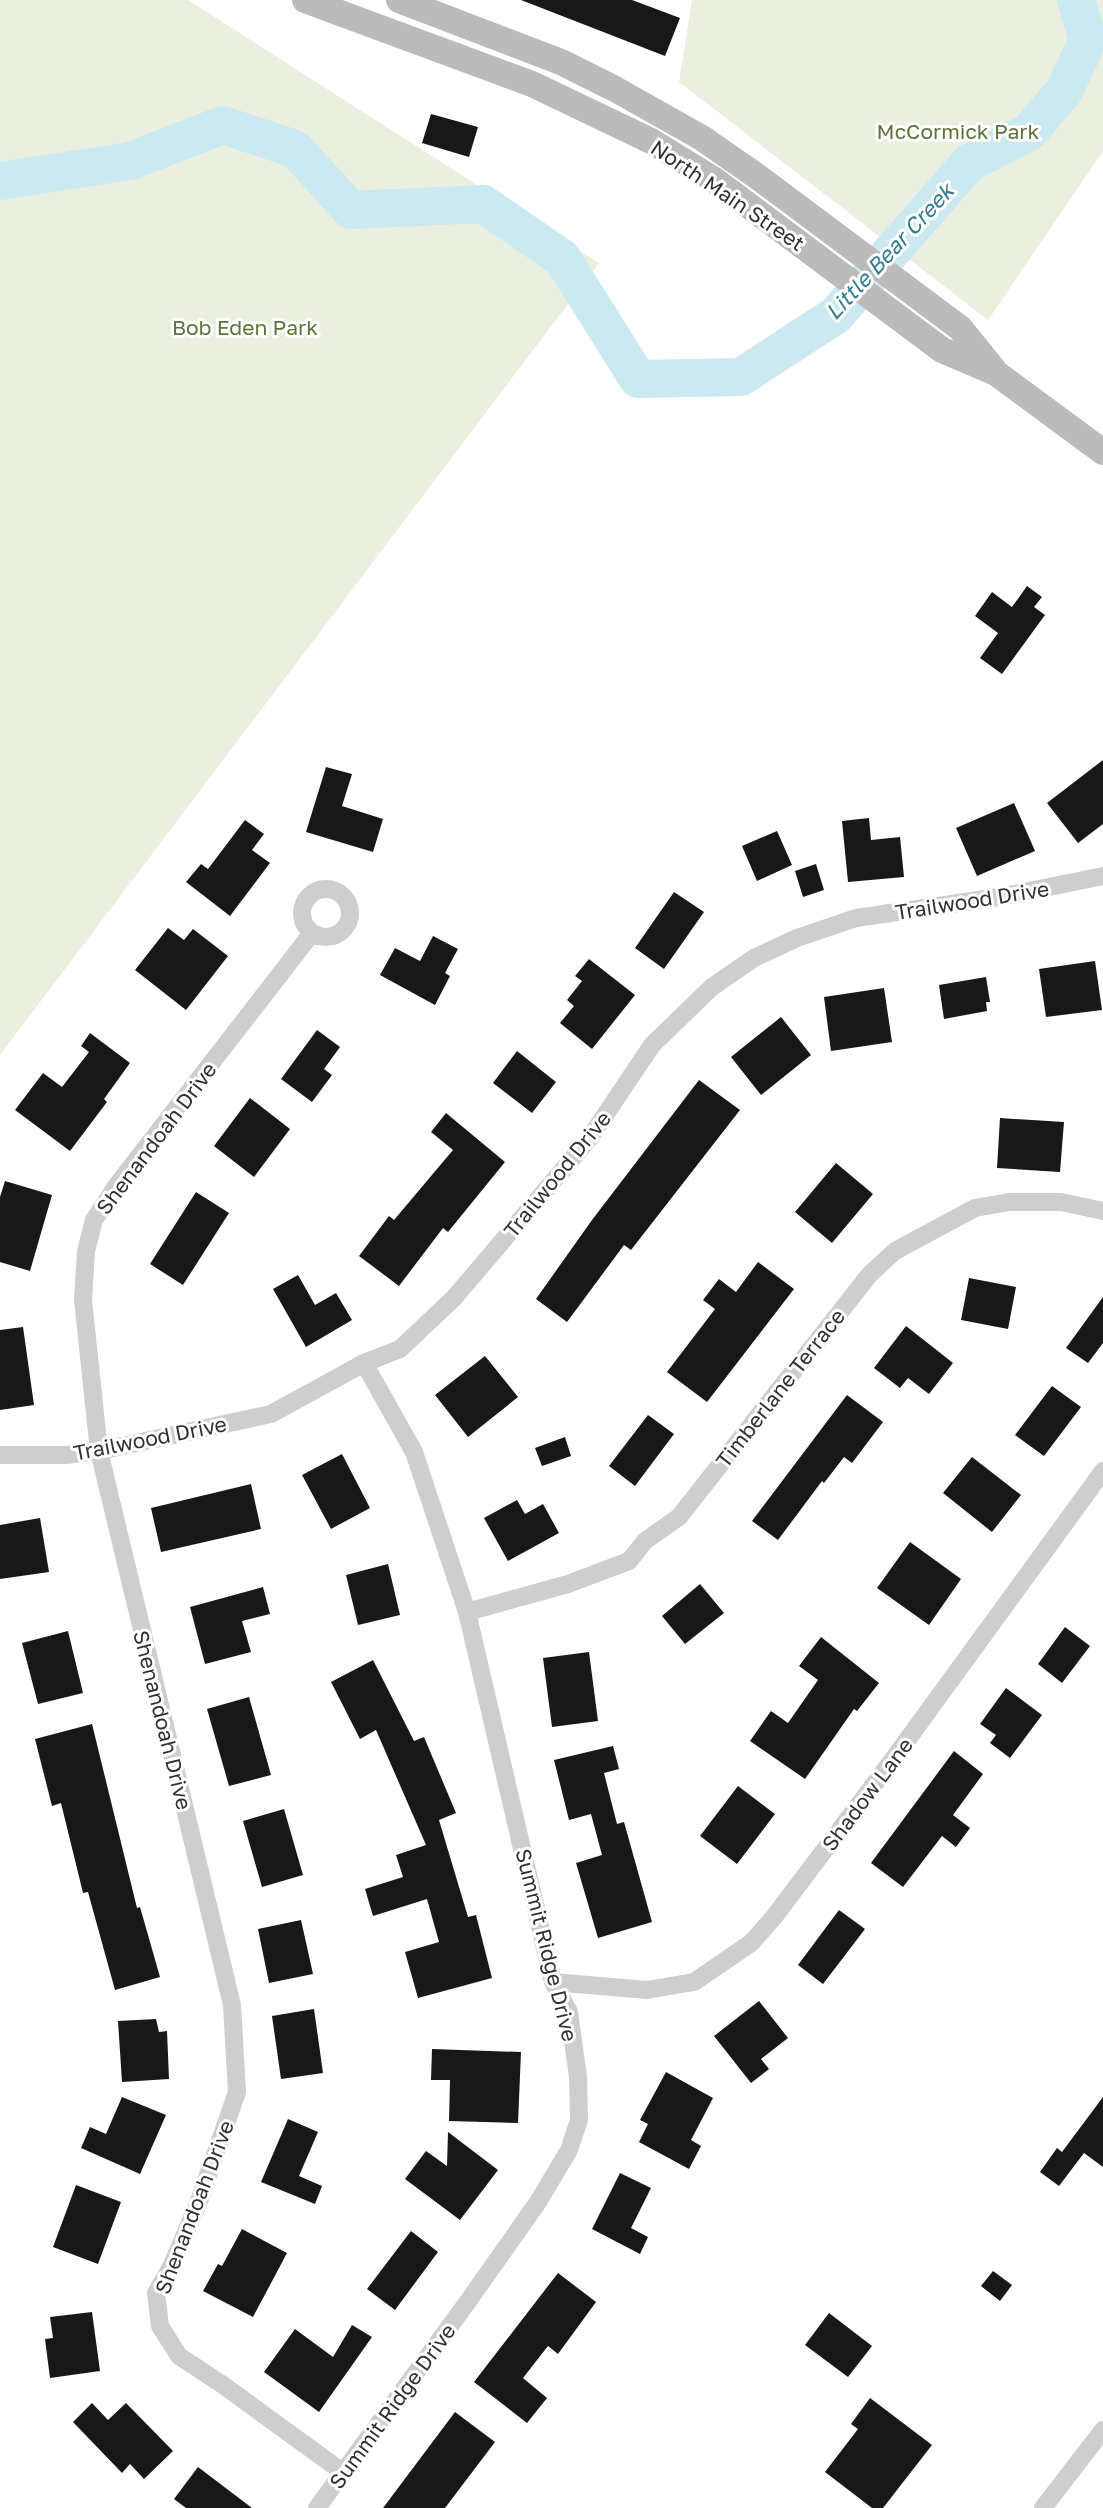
<svg xmlns="http://www.w3.org/2000/svg" width="1103" height="2508" font-family="'Golos Text',sans-serif">
<rect width="100%" height="100%" fill="#fff"/>
<path fill="#ebefdf" d="M 0,0 L 188,0 L 599,263 L 0,1055 Z
M 692,0 L 1103,0 L 1103,151 L 988,320 L 679,82 Z"/>
<g fill="none" stroke-linecap="round" stroke-linejoin="round">
<path stroke="#cae9f0" stroke-width="38" d="M 0,181 L 130,161 L 223,125 L 295,149 L 351,210 L 483,204 L 562,258 L 638,379 L 741,377 L 836,315 L 969,163 L 1029,132 L 1064,91 L 1088,40 L 1076,0"/>
</g>
<path fill="#181818" d="M 521,0 L 632,0 L 680,18 L 665,56 Z
M 431,114 L 478,127 L 469,157 L 422,143 Z
M 1027,586 L 1042,597 L 1034,607 L 1045,615 L 1002,674 L 980,658 L 998,633 L 975,616 L 992,592 L 1012,607 Z
M 1103,760 L 1103,824 L 1078,843 L 1047,803 Z
M 326,767 L 352,774 L 342,806 L 383,819 L 373,852 L 306,832 Z
M 1014,803 L 1035,851 L 977,876 L 956,828 Z
M 869,818 L 871,840 L 900,837 L 904,877 L 848,882 L 842,821 Z
M 245,820 L 264,834 L 252,850 L 270,863 L 230,916 L 186,882 L 201,864 L 208,869 Z
M 777,831 L 792,865 L 757,881 L 742,846 Z
M 816,864 L 824,890 L 803,897 L 795,871 Z
M 674,892 L 704,912 L 664,969 L 635,948 Z
M 168,928 L 184,940 L 193,929 L 228,956 L 186,1010 L 135,970 Z
M 433,936 L 458,949 L 445,973 L 450,976 L 435,1005 L 380,975 L 395,948 L 420,961 Z
M 589,959 L 635,995 L 592,1049 L 560,1023 L 574,1006 L 567,1000 L 582,981 L 575,976 Z
M 1095,961 L 1102,1010 L 1046,1017 L 1039,969 Z
M 986,977 L 990,1002 L 986,1002 L 987,1011 L 944,1019 L 939,985 Z
M 884,988 L 892,1042 L 831,1051 L 824,997 Z
M 781,1017 L 811,1055 L 761,1095 L 731,1057 Z
M 317,1030 L 340,1047 L 324,1069 L 332,1075 L 312,1102 L 281,1079 Z
M 90,1033 L 130,1063 L 104,1099 L 107,1102 L 70,1151 L 15,1110 L 43,1073 L 62,1087 L 89,1052 L 81,1046 Z
M 517,1051 L 556,1082 L 532,1113 L 493,1083 Z
M 699,1080 L 740,1110 L 631,1250 L 624,1245 L 567,1322 L 536,1299 L 592,1220 Z
M 250,1098 L 290,1129 L 254,1177 L 214,1146 Z
M 446,1113 L 505,1162 L 448,1232 L 443,1228 L 399,1286 L 359,1256 L 389,1216 L 394,1220 L 453,1150 L 431,1132 Z
M 1000,1118 L 1064,1122 L 1060,1172 L 997,1168 Z
M 836,1163 L 873,1194 L 832,1243 L 795,1212 Z
M 5,1181 L 52,1195 L 30,1271 L 0,1262 L 0,1197 Z
M 196,1192 L 229,1213 L 183,1285 L 150,1264 Z
M 758,1262 L 794,1289 L 707,1402 L 667,1372 L 715,1309 L 703,1300 L 719,1279 L 736,1292 Z
M 298,1275 L 315,1305 L 336,1293 L 352,1320 L 306,1347 L 273,1289 Z
M 969,1278 L 1016,1287 L 1008,1329 L 961,1320 Z
M 1103,1297 L 1103,1343 L 1088,1363 L 1066,1348 Z
M 906,1326 L 953,1363 L 929,1394 L 908,1378 L 900,1388 L 874,1368 Z
M 23,1327 L 34,1405 L 0,1410 L 0,1330 Z
M 485,1356 L 518,1397 L 468,1437 L 435,1395 Z
M 1052,1386 L 1081,1407 L 1044,1456 L 1015,1435 Z
M 847,1395 L 883,1422 L 852,1463 L 844,1457 L 824,1483 L 822,1481 L 778,1540 L 752,1521 Z
M 648,1415 L 674,1434 L 635,1486 L 609,1466 Z
M 565,1437 L 571,1456 L 542,1466 L 535,1448 Z
M 342,1454 L 370,1508 L 331,1529 L 302,1475 Z
M 972,1457 L 1021,1495 L 992,1532 L 943,1493 Z
M 251,1484 L 261,1529 L 161,1552 L 151,1508 Z
M 517,1500 L 525,1514 L 543,1504 L 559,1533 L 508,1561 L 484,1518 Z
M 40,1518 L 49,1572 L 0,1579 L 0,1525 Z
M 910,1542 L 961,1579 L 929,1625 L 877,1588 Z
M 388,1564 L 400,1615 L 358,1625 L 346,1575 Z
M 700,1584 L 724,1613 L 685,1644 L 662,1616 Z
M 263,1587 L 270,1614 L 242,1621 L 251,1652 L 205,1664 L 190,1607 Z
M 1065,1627 L 1090,1646 L 1062,1683 L 1038,1664 Z
M 68,1631 L 83,1693 L 38,1704 L 22,1643 Z
M 821,1637 L 879,1683 L 857,1711 L 854,1709 L 805,1779 L 750,1741 L 771,1711 L 788,1723 L 818,1680 L 799,1666 Z
M 589,1652 L 598,1721 L 552,1727 L 543,1658 Z
M 373,1660 L 414,1741 L 424,1737 L 456,1813 L 439,1820 L 468,1917 L 476,1915 L 492,1978 L 418,1998 L 405,1952 L 439,1942 L 427,1899 L 373,1916 L 365,1889 L 403,1877 L 396,1855 L 426,1845 L 376,1730 L 360,1739 L 331,1682 Z
M 1006,1688 L 1042,1715 L 1010,1758 L 990,1743 L 996,1735 L 980,1724 Z
M 249,1697 L 271,1775 L 229,1786 L 207,1709 Z
M 92,1724 L 137,1908 L 140,1907 L 160,1977 L 115,1990 L 88,1892 L 83,1893 L 61,1803 L 52,1806 L 35,1739 Z
M 613,1746 L 619,1769 L 604,1773 L 617,1824 L 624,1822 L 652,1922 L 598,1938 L 576,1863 L 602,1855 L 591,1814 L 569,1820 L 554,1760 Z
M 954,1751 L 983,1774 L 953,1815 L 970,1828 L 956,1847 L 942,1836 L 903,1887 L 871,1863 Z
M 738,1786 L 775,1814 L 737,1864 L 700,1836 Z
M 284,1809 L 303,1875 L 262,1887 L 243,1821 Z
M 839,1910 L 865,1929 L 823,1984 L 798,1965 Z
M 301,1920 L 313,1974 L 269,1983 L 258,1929 Z
M 759,2001 L 788,2038 L 761,2059 L 769,2069 L 751,2083 L 714,2036 Z
M 314,2009 L 323,2073 L 281,2079 L 272,2016 Z
M 156,2019 L 159,2032 L 167,2031 L 169,2079 L 122,2082 L 118,2021 Z
M 432,2049 L 521,2052 L 518,2123 L 449,2121 L 450,2080 L 431,2080 Z
M 666,2072 L 713,2098 L 691,2140 L 701,2146 L 689,2169 L 639,2142 L 648,2124 L 640,2120 Z
M 122,2097 L 166,2115 L 140,2174 L 81,2148 L 90,2127 L 106,2134 Z
M 1103,2097 L 1103,2167 L 1084,2153 L 1059,2186 L 1040,2172 L 1057,2148 L 1062,2152 Z
M 288,2119 L 318,2132 L 299,2176 L 322,2186 L 315,2204 L 261,2182 Z
M 448,2132 L 498,2170 L 460,2220 L 405,2179 L 426,2151 L 447,2166 Z
M 620,2173 L 651,2188 L 631,2228 L 648,2237 L 640,2254 L 592,2229 Z
M 76,2185 L 121,2202 L 98,2264 L 53,2247 Z
M 242,2229 L 287,2253 L 253,2317 L 203,2291 L 218,2264 L 222,2266 Z
M 411,2231 L 438,2252 L 395,2310 L 367,2289 Z
M 993,2271 L 1012,2285 L 1000,2301 L 981,2286 Z
M 558,2273 L 596,2302 L 558,2354 L 548,2346 L 523,2378 L 547,2398 L 527,2423 L 474,2382 Z
M 92,2312 L 100,2371 L 50,2378 L 45,2339 L 53,2338 L 50,2317 Z
M 829,2313 L 872,2346 L 848,2377 L 805,2345 Z
M 352,2325 L 372,2337 L 319,2412 L 264,2372 L 295,2329 L 333,2357 Z
M 870,2398 L 932,2445 L 883,2508 L 872,2508 L 825,2472 L 858,2429 L 851,2424 Z
M 92,2403 L 108,2420 L 126,2403 L 173,2451 L 144,2479 L 130,2464 L 122,2473 L 73,2422 Z
M 455,2412 L 495,2442 L 445,2508 L 383,2508 Z
M 198,2467 L 252,2508 L 186,2508 L 174,2499 Z"/>
<g fill="none" stroke-linecap="round" stroke-linejoin="round">
<path stroke="#cecece" stroke-width="18" d="M302 913a24 24 0 1 1 48 0a24 24 0 1 1-48 0Z
M 312,933 L 117,1185 L 94,1220 L 86,1251 L 83,1300 L 99,1451 L 232,2005 L 237,2092 L 198,2204 L 171,2267 L 156,2293 L 160,2326 L 179,2356 L 223,2385 L 344,2473
M 0,1455 L 66,1455 L 99,1451 L 271,1414 L 364,1363 L 400,1349 L 454,1298 L 589,1139 L 652,1045 L 712,987 L 754,958 L 797,938 L 856,918 L 999,897 L 1103,876
M 467,1612 L 568,1584 L 629,1561 L 645,1541 L 679,1517 L 870,1274 L 895,1251 L 975,1208 L 1009,1202 L 1061,1202 L 1103,1211
M 553,1982 L 647,1990 L 694,1982 L 751,1943 L 774,1917 L 894,1758 L 1103,1471
M 317,2508 L 469,2300 L 538,2202 L 569,2150 L 579,2120 L 578,2077 L 569,2012 L 553,1982 L 467,1612 L 414,1452 L 364,1363
M 1043,2508 L 1103,2430"/>
<path stroke="#bbb" stroke-width="26" d="M 305,0 L 532,84 L 651,141 L 713,179 L 942,350 L 996,373 L 1103,452
M 399,0 L 561,62 L 615,89 L 702,138 L 758,177 L 960,328 L 994,370"/>
</g>
<g text-anchor="middle" dominant-baseline="central" stroke-width="6" stroke-linejoin="round" paint-order="stroke">
<g font-size="21" fill="#5f723a" stroke="#fff">
<text x="958" y="131">McCormick Park</text>
<text x="245" y="327">Bob Eden Park</text>
</g>
<g font-size="21" fill="#313131" stroke="#fff">
<text transform="translate(728 195) rotate(34)">North Main Street</text>
<text transform="translate(972 900) rotate(-9)">Trailwood Drive</text>
<text transform="translate(156 1138) rotate(-53)">Shenandoah Drive</text>
<text transform="translate(557 1174) rotate(-51)">Trailwood Drive</text>
<text transform="translate(780 1388) rotate(-52)">Timberlane Terrace</text>
<text transform="translate(150 1438) rotate(-11)">Trailwood Drive</text>
<text transform="translate(163 1720) rotate(76)">Shenandoah Drive</text>
<text transform="translate(867 1794) rotate(-53)">Shadow Lane</text>
<text transform="translate(547 1945) rotate(76)">Summit Ridge Drive</text>
<text transform="translate(194 2207) rotate(-69)">Shenandoah Drive</text>
<text transform="translate(392 2406) rotate(-54)">Summit Ridge Drive</text>
</g>
<g font-size="22" font-style="italic" fill="#337d8e" stroke="#fff">
<text transform="translate(889 251) rotate(-47)">Little Bear Creek</text>
</g>
</g>
</svg>
